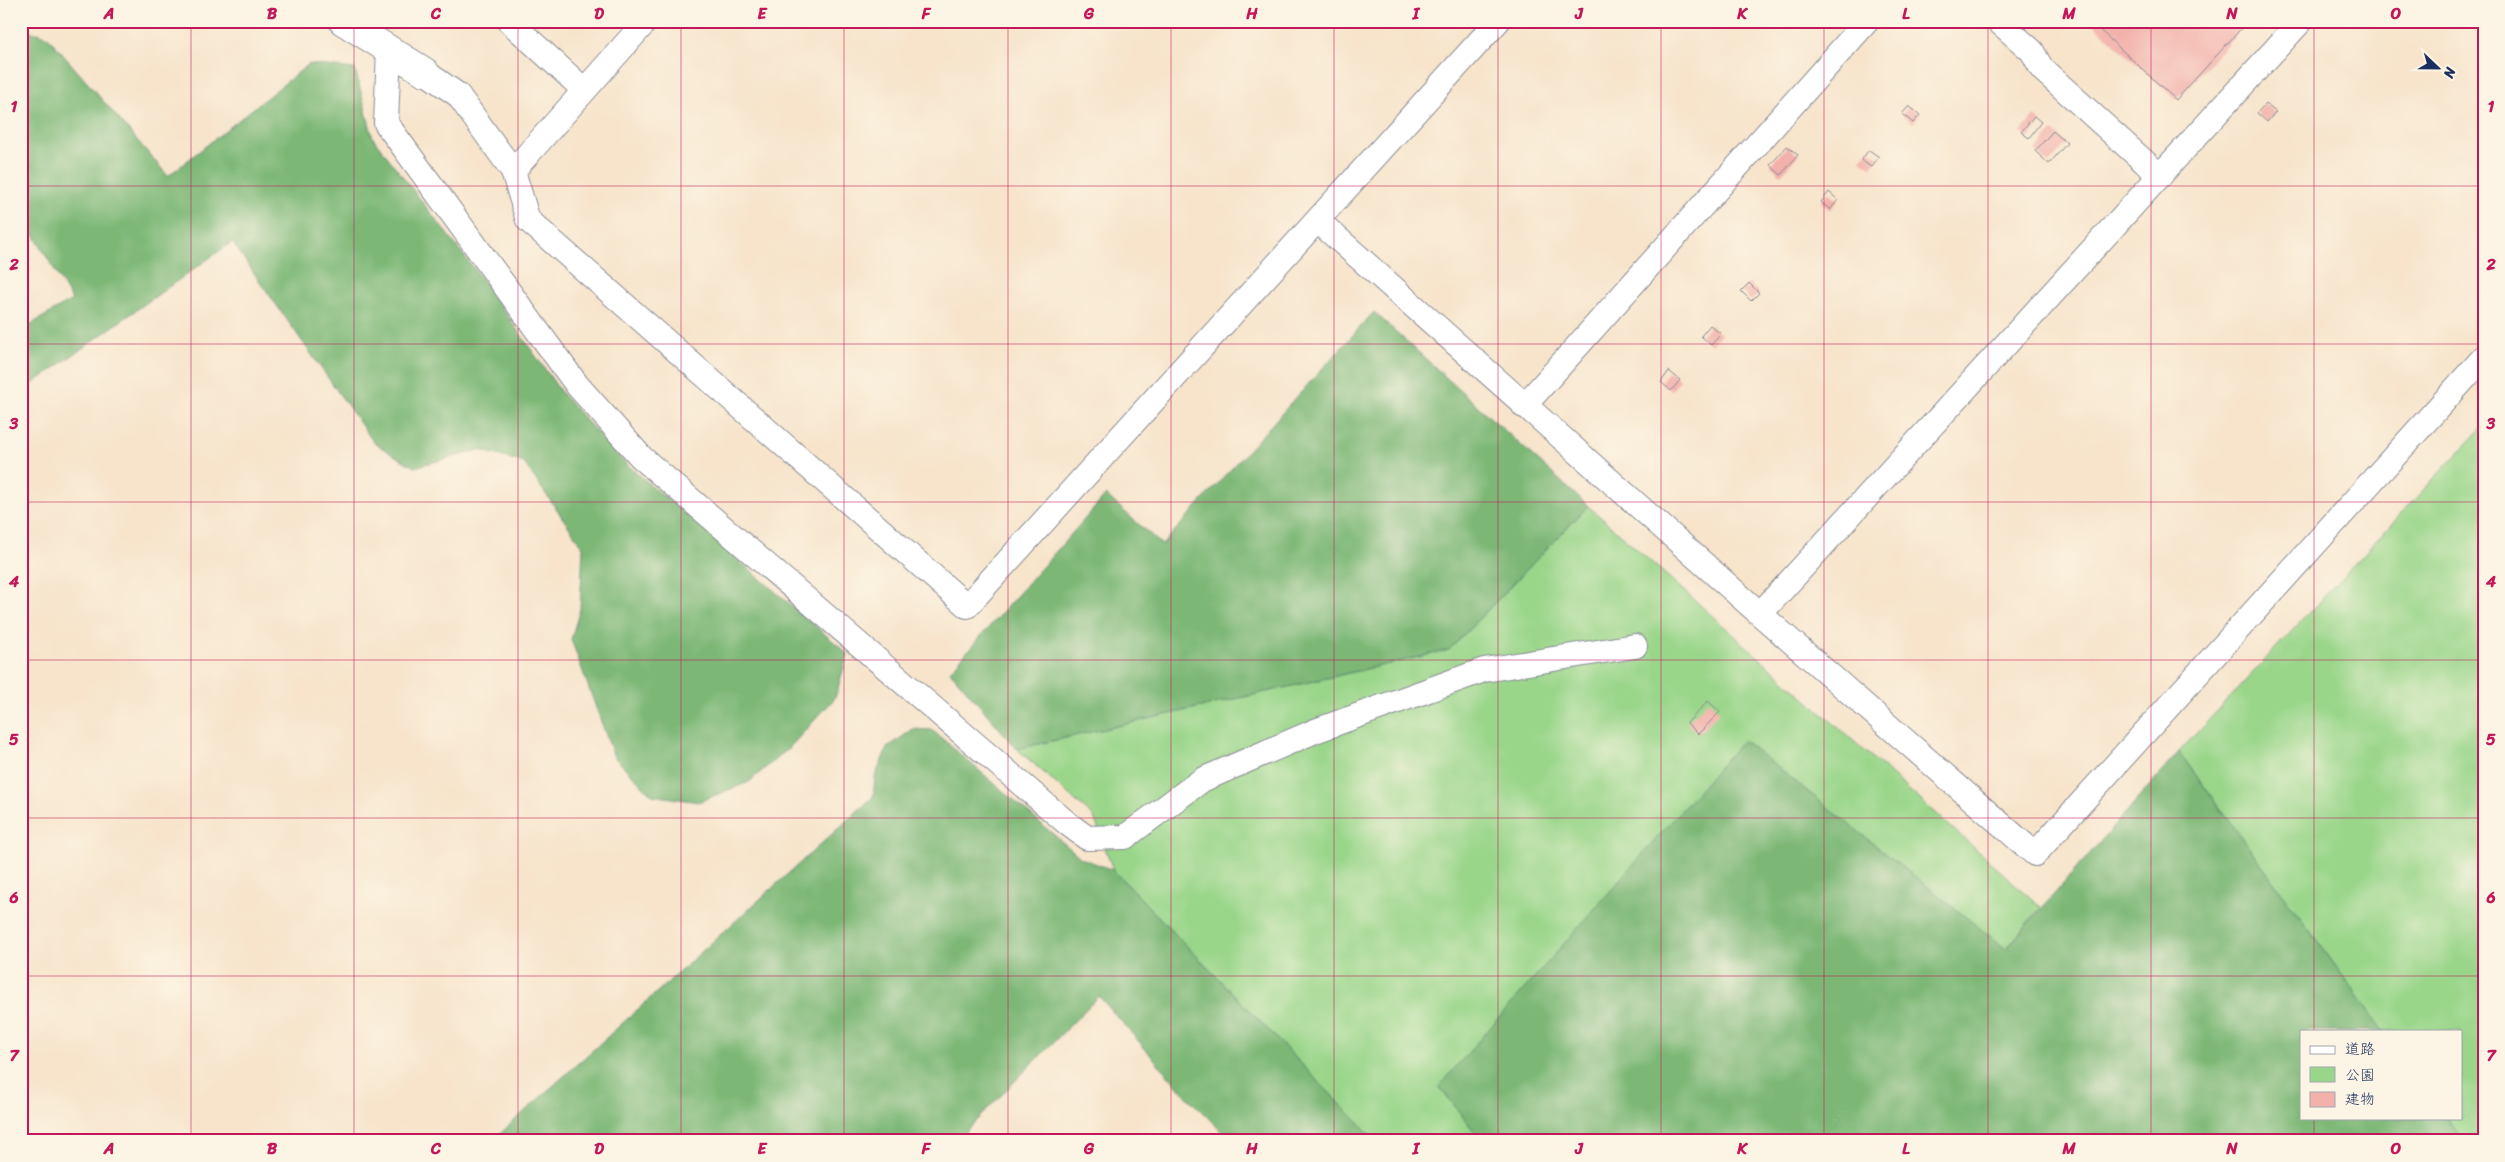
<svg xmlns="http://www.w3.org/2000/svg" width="2505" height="1162" font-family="Sriracha,'Klee One',sans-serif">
<rect width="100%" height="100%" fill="#fcf5e5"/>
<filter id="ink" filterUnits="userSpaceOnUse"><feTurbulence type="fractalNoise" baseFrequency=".02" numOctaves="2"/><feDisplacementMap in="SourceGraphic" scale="10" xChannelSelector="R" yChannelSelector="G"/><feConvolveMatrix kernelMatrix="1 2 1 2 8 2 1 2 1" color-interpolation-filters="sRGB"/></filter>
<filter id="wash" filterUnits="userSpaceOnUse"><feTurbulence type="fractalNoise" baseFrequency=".0096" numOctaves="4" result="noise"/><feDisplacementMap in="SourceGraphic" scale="20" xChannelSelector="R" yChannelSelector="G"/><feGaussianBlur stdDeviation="1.12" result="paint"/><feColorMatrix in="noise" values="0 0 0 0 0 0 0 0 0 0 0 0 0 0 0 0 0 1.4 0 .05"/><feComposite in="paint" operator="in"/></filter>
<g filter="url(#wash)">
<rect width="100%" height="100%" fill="#f7e4cb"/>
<path fill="#9ad68a" stroke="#5a8274" d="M 2484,425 L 2484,1141 L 2463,1141 L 2447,1118 L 2461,1118 L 2461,1031 L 2383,1031 L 2179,752 Z
M 1588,506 L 2041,907 L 2006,949 L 1916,879 L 1439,1086 L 1482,1141 L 1376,1141 L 1113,870 L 1094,817 L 1017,749 L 1449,650 Z"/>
<path fill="#7bb776" stroke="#4b736a" d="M 21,29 L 47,36 L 168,176 L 309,64 L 355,69 L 373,138 L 481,278 L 563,395 L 623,461 L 848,654 L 835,698 L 790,747 L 749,782 L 698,802 L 652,795 L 614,757 L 571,639 L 580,609 L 583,547 L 524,463 L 480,450 L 414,467 L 374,443 L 232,242 L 21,392 L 21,330 L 72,300 L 21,213 Z
M 1374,312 L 1588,506 L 1449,650 L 1017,749 L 950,671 L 1106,495 L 1162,545 Z
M 913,729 L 932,730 L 1081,858 L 1113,870 L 1376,1141 L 1231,1141 L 1190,1100 L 1099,996 L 956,1141 L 492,1141 L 873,797 L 875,777 L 887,748 Z
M 1743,740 L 2006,949 L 2179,752 L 2383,1031 L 2301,1031 L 2301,1118 L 2447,1118 L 2463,1141 L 1482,1141 L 1439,1086 Z"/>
<g id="blocks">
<path fill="#f3b1ab" d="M 2090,21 L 2248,21 L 2176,100 Z
M 2265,104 L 2276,112 L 2267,122 L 2257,113 Z
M 1909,106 L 1920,115 L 1913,123 L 1902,114 Z
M 2034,116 L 2041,122 L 2029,138 L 2021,132 Z
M 2053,131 L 2067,143 L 2049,164 L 2035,151 Z
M 1787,146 L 1798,155 L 1781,175 L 1770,165 Z
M 1869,150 L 1879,157 L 1871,167 L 1861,160 Z
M 1829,192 L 1838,200 L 1830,210 L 1821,202 Z
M 1749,283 L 1759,293 L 1751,301 L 1741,291 Z
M 1710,325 L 1721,334 L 1711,345 L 1701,336 Z
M 1669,371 L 1680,380 L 1671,391 L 1661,382 Z
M 1708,701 L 1720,712 L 1698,734 L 1687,723 Z"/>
</g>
</g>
<g filter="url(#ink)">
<use href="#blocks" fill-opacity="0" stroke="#898a94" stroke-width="1"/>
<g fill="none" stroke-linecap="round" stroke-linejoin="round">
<g stroke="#898a94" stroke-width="26">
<path id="service" d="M 509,21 L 583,89
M 1998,21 L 2032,51 L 2042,69 L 2160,176
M 389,49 L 386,123 L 577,385 L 641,457 L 1067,823 L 1087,838 L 1125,837 L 1202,780 L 1315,731 L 1484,670 L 1635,646
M 425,72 L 458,95 L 513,171 L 528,220 L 967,606 L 1498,21
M 513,171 L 646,21
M 1318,221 L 1760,614 L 2035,854 L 2484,357
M 1524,406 L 1867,21
M 1760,614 L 2301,21"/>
</g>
<g stroke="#898a94" stroke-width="30">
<path id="minor" d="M 343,21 L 425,72"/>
</g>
<use href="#service" stroke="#fff" stroke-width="24"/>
<use href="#minor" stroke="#fff" stroke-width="28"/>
</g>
</g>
<path fill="none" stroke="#c2185b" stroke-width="1" stroke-opacity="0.55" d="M 191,21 L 191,1141M 354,21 L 354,1141M 518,21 L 518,1141M 681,21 L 681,1141M 844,21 L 844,1141M 1008,21 L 1008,1141M 1171,21 L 1171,1141M 1334,21 L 1334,1141M 1498,21 L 1498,1141M 1661,21 L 1661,1141M 1824,21 L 1824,1141M 1988,21 L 1988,1141M 2151,21 L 2151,1141M 2314,21 L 2314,1031M 21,186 L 2484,186M 21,344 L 2484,344M 21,502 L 2484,502M 21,660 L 2484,660M 21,818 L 2484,818M 21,976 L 2484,976M 2314,1118 L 2314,1141"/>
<rect width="2505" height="1162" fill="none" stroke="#fcf5e5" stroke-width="55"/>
<rect x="2300" y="1030" width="162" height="90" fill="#fcf5e5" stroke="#a2a6af"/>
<rect x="2310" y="1046" width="25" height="8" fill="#ffffff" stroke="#a2a6af"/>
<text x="2345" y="1054" font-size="15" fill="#1b2f5e">道路</text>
<rect x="2310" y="1067" width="25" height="15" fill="#9ad68a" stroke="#a2a6af"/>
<text x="2345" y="1080" font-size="15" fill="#1b2f5e">公園</text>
<rect x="2310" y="1092" width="25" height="15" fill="#f3b1ab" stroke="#a2a6af"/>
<text x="2345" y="1104" font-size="15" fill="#1b2f5e">建物</text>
<g transform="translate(2438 68) rotate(112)" stroke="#fcf5e5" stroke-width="4" paint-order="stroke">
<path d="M0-4L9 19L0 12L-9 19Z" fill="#1b2f5e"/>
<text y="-8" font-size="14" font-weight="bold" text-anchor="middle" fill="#1b2f5e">N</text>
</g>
<rect x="28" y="28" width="2450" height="1106" fill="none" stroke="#c2185b" stroke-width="2"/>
<g font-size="16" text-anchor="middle" font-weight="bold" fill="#c2185b">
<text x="109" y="19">A</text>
<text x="272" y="19">B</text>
<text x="436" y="19">C</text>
<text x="599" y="19">D</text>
<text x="762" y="19">E</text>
<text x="926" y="19">F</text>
<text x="1089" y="19">G</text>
<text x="1252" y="19">H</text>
<text x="1416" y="19">I</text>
<text x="1579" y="19">J</text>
<text x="1742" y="19">K</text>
<text x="1906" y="19">L</text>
<text x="2069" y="19">M</text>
<text x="2232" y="19">N</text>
<text x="2396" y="19">O</text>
<text x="14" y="112">1</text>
<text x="2491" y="112">1</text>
<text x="14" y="270">2</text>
<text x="2491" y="270">2</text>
<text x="14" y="429">3</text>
<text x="2491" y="429">3</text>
<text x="14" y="587">4</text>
<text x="2491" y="587">4</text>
<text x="14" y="745">5</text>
<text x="2491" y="745">5</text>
<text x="14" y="903">6</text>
<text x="2491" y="903">6</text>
<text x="14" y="1061">7</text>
<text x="2491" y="1061">7</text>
<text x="109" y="1154">A</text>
<text x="272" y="1154">B</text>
<text x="436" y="1154">C</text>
<text x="599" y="1154">D</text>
<text x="762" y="1154">E</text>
<text x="926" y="1154">F</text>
<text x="1089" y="1154">G</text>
<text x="1252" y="1154">H</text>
<text x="1416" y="1154">I</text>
<text x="1579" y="1154">J</text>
<text x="1742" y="1154">K</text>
<text x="1906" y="1154">L</text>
<text x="2069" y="1154">M</text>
<text x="2232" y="1154">N</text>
<text x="2396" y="1154">O</text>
</g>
</svg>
